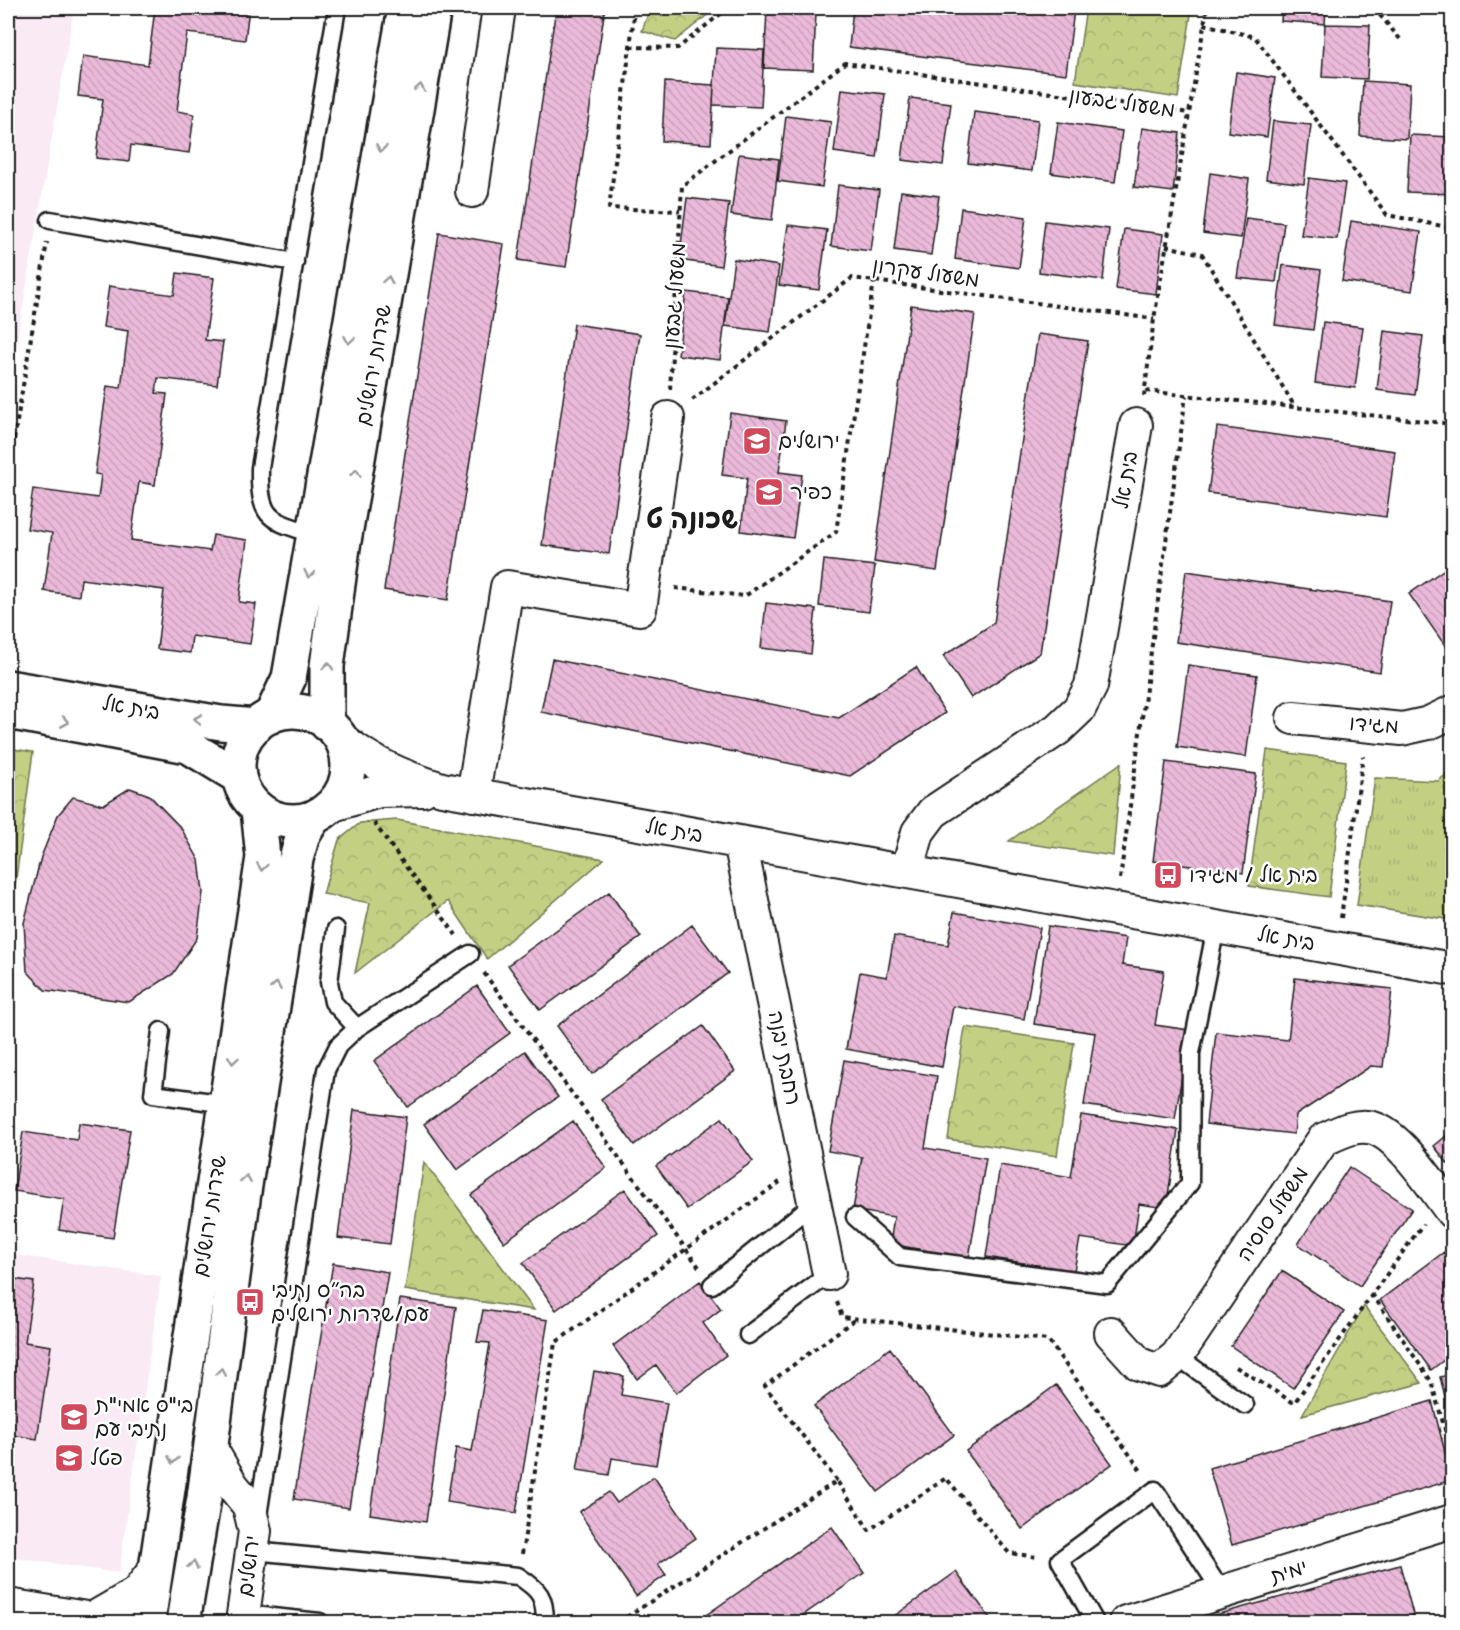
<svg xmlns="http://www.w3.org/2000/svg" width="1460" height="1630" font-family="'Balsamiq Sans','Playpen Sans Hebrew',sans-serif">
<defs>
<pattern id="grass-tufts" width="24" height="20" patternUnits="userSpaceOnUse" patternTransform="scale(1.5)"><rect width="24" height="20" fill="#c3d084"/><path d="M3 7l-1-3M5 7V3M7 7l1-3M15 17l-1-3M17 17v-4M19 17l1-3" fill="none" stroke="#a7b271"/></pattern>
<pattern id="forest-crowns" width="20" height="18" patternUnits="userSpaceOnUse" patternTransform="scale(1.5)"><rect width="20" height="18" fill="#c3d084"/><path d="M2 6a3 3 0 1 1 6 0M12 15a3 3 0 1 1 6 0" fill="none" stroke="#a7b271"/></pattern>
<pattern id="building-back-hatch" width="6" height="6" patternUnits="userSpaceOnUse" patternTransform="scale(1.5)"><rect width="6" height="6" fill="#ebbada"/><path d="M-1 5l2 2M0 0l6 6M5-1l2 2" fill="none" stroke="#c99fba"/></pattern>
</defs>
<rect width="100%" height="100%" fill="#fff"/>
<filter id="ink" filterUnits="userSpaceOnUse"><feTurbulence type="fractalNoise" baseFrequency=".0167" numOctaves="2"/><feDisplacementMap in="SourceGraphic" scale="12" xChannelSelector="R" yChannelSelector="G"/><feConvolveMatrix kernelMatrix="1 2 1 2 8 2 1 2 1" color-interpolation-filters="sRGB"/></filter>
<g filter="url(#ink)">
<path fill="#f9eaf4" d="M 8,8 L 74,8 L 12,370 L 8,369 Z
M 8,1254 L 161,1276 L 119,1573 L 8,1557 Z"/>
<path fill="url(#grass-tufts)" stroke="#707650" stroke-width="1.5" d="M 1452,770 L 1452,920 L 1357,905 L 1375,778 L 1438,781 Z"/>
<path fill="url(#forest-crowns)" stroke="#707650" stroke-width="1.5" d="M 650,8 L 716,8 L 675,41 L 642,31 Z
M 1086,8 L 1192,8 L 1178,98 L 1075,82 Z
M 8,748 L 33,752 L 8,938 Z
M 1267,750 L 1346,761 L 1329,897 L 1249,886 Z
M 1121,763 L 1113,856 L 1009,841 Z
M 397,820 L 604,859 L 487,959 L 448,901 L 355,973 L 370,903 L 323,894 L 339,840 L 360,823 Z
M 965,1027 L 1074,1043 L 1057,1156 L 948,1139 Z
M 424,1162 L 534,1310 L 405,1290 Z
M 1364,1306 L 1422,1383 L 1302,1415 Z"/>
<path fill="url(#building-back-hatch)" stroke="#1c1c1c" stroke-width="1.5" d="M 155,8 L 249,8 L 245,40 L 187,33 L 177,111 L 194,114 L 189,153 L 131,145 L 129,162 L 96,158 L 103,99 L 78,96 L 83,56 L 148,65 Z
M 556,8 L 605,8 L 566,267 L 518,260 Z
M 853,8 L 1052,8 L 1074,10 L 1066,74 L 849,47 Z
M 1282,8 L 1326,8 L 1325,24 L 1281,21 Z
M 767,10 L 816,13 L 813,70 L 764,68 Z
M 1325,24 L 1370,25 L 1367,79 L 1322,77 Z
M 716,48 L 764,50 L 761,107 L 713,105 Z
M 1236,72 L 1275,78 L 1267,137 L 1228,132 Z
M 1363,81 L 1410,84 L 1407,139 L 1360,136 Z
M 665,82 L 714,85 L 711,144 L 662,141 Z
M 842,89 L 885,94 L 877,158 L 834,152 Z
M 910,98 L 951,103 L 943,165 L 902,160 Z
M 974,112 L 1038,120 L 1032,171 L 968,163 Z
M 786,116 L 831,122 L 822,187 L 778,181 Z
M 1273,121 L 1311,125 L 1304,184 L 1266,179 Z
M 1058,122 L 1122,131 L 1115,182 L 1051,173 Z
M 1142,128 L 1180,133 L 1173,192 L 1134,187 Z
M 1410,135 L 1452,137 L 1452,194 L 1407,192 Z
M 739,154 L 779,159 L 772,220 L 731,215 Z
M 1210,173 L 1249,179 L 1241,238 L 1203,233 Z
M 1309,178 L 1345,183 L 1337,239 L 1301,235 Z
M 838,185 L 879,190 L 871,251 L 831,246 Z
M 901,191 L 939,196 L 931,255 L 894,250 Z
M 687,198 L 729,203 L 721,266 L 679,260 Z
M 961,208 L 1026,217 L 1019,268 L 955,259 Z
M 1246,218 L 1284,223 L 1276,282 L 1237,278 Z
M 1045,221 L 1109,229 L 1103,280 L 1039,272 Z
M 1351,221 L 1421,232 L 1412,291 L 1342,281 Z
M 788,225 L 827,230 L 819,290 L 779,285 Z
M 1124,229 L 1163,234 L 1156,294 L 1116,289 Z
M 439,233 L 504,244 L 448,600 L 384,590 Z
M 734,259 L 779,266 L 770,332 L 725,326 Z
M 1283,265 L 1321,270 L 1313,330 L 1275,325 Z
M 177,273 L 214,278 L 205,340 L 223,342 L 217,385 L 158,378 L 156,393 L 167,394 L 155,485 L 139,482 L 131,540 L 210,551 L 213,535 L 247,540 L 239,602 L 256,604 L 250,644 L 192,636 L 190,653 L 157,649 L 164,590 L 81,579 L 79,596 L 44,591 L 52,533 L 27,529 L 33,489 L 98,498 L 101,475 L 95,474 L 107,386 L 121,388 L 128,331 L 103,327 L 109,286 L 174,295 Z
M 686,292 L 728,297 L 720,360 L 678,355 Z
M 911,305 L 975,314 L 937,571 L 874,562 Z
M 1323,322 L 1363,327 L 1355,388 L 1315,383 Z
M 574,324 L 640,334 L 609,554 L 542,545 Z
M 1384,331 L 1423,336 L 1415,395 L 1377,390 Z
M 1038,334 L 1088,341 L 1040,653 L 971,698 L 943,656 L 994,623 Z
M 730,413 L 786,421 L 779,472 L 802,475 L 793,538 L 741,531 L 747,478 L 722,475 Z
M 1217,427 L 1395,451 L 1386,517 L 1208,493 Z
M 824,560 L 875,566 L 869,612 L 819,606 Z
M 1452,564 L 1452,642 L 1446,647 L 1409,594 Z
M 1186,571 L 1390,601 L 1380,672 L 1176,642 Z
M 766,603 L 816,609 L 811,654 L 761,648 Z
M 552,659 L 839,718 L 916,667 L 945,713 L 850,776 L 541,712 Z
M 1188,665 L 1257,675 L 1246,757 L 1177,747 Z
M 1166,762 L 1256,774 L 1243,873 L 1153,861 Z
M 130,788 L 149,795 L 181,828 L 199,860 L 203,892 L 197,938 L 173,974 L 129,1002 L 45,990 L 27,971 L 24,923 L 41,857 L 58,815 L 73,797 L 103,805 Z
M 609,892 L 641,937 L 540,1010 L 508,965 Z
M 954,912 L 1040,928 L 1024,1019 L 953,1006 L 942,1067 L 846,1049 L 860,972 L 887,977 L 894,936 L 948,945 Z
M 692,925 L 728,973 L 592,1074 L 557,1026 Z
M 1048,926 L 1126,938 L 1122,965 L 1164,971 L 1155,1025 L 1189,1030 L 1175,1119 L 1084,1105 L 1095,1033 L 1034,1024 Z
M 1295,978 L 1392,989 L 1383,1067 L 1371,1066 L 1296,1115 L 1294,1134 L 1206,1124 L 1216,1032 L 1288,1040 Z
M 477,986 L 510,1033 L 408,1107 L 374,1061 Z
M 703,1026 L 735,1071 L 634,1145 L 601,1099 Z
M 525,1051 L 558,1097 L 457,1170 L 424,1124 Z
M 844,1060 L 937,1076 L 925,1148 L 986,1158 L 969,1258 L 890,1244 L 894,1217 L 853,1210 L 862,1157 L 828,1151 Z
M 354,1110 L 406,1117 L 390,1244 L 338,1238 Z
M 1081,1115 L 1178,1130 L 1166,1208 L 1139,1204 L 1133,1246 L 1080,1238 L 1074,1271 L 986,1257 L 1000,1165 L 1071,1177 Z
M 722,1118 L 753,1161 L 687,1209 L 656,1166 Z
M 573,1121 L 606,1168 L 504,1242 L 471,1195 Z
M 79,1123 L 130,1130 L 113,1238 L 59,1230 L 64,1199 L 14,1191 L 23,1132 L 77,1140 Z
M 1452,1131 L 1452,1169 L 1434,1146 Z
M 1349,1167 L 1412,1209 L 1360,1286 L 1298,1244 Z
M 625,1189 L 658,1236 L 556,1310 L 523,1263 Z
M 1444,1252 L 1452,1263 L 1452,1354 L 1431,1370 L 1380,1300 Z
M 333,1263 L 388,1272 L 349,1508 L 294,1499 Z
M 1282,1271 L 1344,1312 L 1293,1388 L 1231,1346 Z
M 8,1278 L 34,1282 L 25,1342 L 51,1346 L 37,1439 L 13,1435 L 8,1477 Z
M 700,1281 L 721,1309 L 703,1323 L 726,1355 L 676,1393 L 656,1365 L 637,1379 L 613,1346 Z
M 400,1299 L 456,1307 L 426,1522 L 370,1514 Z
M 483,1310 L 548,1320 L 516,1513 L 447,1502 L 456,1448 L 472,1451 L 490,1343 L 477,1342 Z
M 890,1348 L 954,1435 L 878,1492 L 814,1406 Z
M 594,1371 L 624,1376 L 621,1395 L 667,1403 L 656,1465 L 612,1458 L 609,1475 L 577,1470 Z
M 1452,1374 L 1452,1423 L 1440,1377 Z
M 1056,1385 L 1112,1464 L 1022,1529 L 966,1451 Z
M 1432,1401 L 1452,1480 L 1232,1545 L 1209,1468 Z
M 654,1477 L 696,1538 L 658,1564 L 666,1575 L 636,1596 L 579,1512 L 609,1492 L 617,1503 Z
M 832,1527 L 864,1573 L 793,1622 L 696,1622 Z
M 1400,1565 L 1415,1622 L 1189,1622 Z
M 956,1572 L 993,1622 L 886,1622 Z"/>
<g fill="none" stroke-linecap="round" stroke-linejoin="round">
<g stroke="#1c1c1c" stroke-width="21">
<path id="service" d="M 50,220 L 295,262
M 316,535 C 270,520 259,521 260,468 L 337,8
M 336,929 L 329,982 L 333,1002 L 357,1028
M 161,1031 L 153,1094 L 227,1104
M 855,1217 L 900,1257 L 1107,1284 L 1190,1183 L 1191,1053 L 1216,927
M 712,1285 L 814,1203
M 748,1335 L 829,1274
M 1177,1356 L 1245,1405
M 258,1516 L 326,1070 L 338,1046 L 357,1028 L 470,954
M 253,1551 L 518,1576 C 540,1590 545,1597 545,1622
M 243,1614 L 320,1622
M 1095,1622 L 1060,1560 L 1155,1490 L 1222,1592"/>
</g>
<g stroke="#1c1c1c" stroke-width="36">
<path id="minor" d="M 472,191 L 499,8
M 1293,718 L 1402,729 L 1429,723 L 1452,712
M 340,738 C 372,764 403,777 442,789 L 1452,969
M 473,795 L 507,587 L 640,609 L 668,418
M 330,806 L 379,791 L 423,790
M 740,842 L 829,1274
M 907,872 L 918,832 L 933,812 L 1058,729 L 1079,709 L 1091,686 L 1136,425
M 1111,1333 L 1139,1364 L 1159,1371 L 1177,1356 L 1323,1140 C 1338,1133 1356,1123 1373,1128 C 1401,1136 1434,1189 1452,1212
M 211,1449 L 232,1485 L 249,1506 L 255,1531 L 242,1622
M 8,1605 L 92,1619 L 96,1622
M 92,1619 L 137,1593 L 156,1568
M 1126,1622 L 1452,1521"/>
</g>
<g stroke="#1c1c1c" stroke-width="38">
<path id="tertiary" d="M 8,687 L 221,723 L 256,726
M238 766a55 55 0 1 1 110 0a55 55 0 1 1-110 0Z
M 8,712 L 188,746 L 239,777
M 271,716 L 289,678 L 405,8
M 327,724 L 327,666 L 343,547 L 434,8
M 148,1622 L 263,857 L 258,809
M 183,1622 L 204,1498 L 244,1192 L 296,859 L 303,835 L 314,817"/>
</g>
<path stroke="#1c1c1c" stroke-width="4" stroke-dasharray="4.5 4.5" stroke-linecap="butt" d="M 635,8 L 609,208 L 680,211
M 1374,8 L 1400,39
M 1204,24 L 1255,37 L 1387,215 L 1452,228
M 630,47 L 678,48 L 728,8
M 1166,246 L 1202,254 L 1295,407
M 670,389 L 682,186 L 845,63 L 1189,113
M 1146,391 L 1452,424
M 1144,396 L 1154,319 L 1207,8
M 692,400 L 852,278 L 1154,319
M 8,475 L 47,242
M 675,588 L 745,596 L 836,532 L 874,281
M 374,823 L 456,935
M 1120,879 L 1186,395
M 1341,918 L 1363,756
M 484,973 L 699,1267
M 1372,1294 L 1431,1381 L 1452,1454
M 837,1302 L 842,1317 L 1048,1340 L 1142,1472
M 1236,1367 L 1294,1403 L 1423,1224
M 837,1481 L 765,1386 L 854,1320
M 522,1554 L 555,1343 L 780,1182
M 619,1622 L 837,1481 L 869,1530 L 946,1478 L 1009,1553 L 1037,1557"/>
<use href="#service" stroke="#fff" stroke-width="16"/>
<use href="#minor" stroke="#fff" stroke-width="32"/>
<use href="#tertiary" stroke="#fff" stroke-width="33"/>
</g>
<defs><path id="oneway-chevron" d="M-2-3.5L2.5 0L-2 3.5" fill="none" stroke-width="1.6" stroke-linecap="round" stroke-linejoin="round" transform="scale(1.5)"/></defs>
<g stroke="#999">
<use href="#oneway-chevron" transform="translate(420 88) rotate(-80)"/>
<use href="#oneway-chevron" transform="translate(381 148) rotate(100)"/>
<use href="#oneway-chevron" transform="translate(388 280) rotate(-80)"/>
<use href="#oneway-chevron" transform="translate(349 340) rotate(100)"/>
<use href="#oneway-chevron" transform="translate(356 473) rotate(-80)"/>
<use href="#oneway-chevron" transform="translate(309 574) rotate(101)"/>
<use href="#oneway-chevron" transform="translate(328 666) rotate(-85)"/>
<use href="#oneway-chevron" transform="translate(198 719) rotate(-170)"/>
<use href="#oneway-chevron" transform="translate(65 722) rotate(10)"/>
<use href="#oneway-chevron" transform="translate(262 867) rotate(98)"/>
<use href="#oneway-chevron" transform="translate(276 986) rotate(-81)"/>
<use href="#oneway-chevron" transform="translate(233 1060) rotate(98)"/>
<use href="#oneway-chevron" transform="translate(246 1179) rotate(-81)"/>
<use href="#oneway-chevron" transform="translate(221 1372) rotate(-83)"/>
<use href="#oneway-chevron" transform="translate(173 1460) rotate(99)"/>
<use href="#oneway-chevron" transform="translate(193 1565) rotate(-80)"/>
</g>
</g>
<defs>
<g id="school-square" transform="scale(1.5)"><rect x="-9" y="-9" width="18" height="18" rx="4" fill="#d1495b" stroke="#fff"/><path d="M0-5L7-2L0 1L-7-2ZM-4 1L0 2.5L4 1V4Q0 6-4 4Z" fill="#fff"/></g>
<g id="bus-square" transform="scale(1.5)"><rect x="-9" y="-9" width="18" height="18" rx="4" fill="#d1495b" stroke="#fff"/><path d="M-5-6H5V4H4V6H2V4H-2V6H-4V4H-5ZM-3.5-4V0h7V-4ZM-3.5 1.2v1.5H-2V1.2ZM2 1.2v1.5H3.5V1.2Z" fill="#fff"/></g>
</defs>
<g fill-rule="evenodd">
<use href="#school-square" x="757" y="441"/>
<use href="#school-square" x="769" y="492"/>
<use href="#bus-square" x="1168" y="875"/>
<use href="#bus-square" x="250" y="1302"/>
<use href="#school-square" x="74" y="1417"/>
<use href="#school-square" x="69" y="1458"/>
</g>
<g text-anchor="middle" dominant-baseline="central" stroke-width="5" stroke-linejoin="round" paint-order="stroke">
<g font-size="21" fill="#1c1c1c" stroke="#fff">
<text transform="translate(1122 103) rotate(8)">משעול גבעון</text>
<text transform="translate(926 273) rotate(8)">משעול עקרון</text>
<text transform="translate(675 296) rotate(-86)">משעול גבעון</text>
<text transform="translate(374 365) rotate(-80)">שדרות ירושלים</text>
<text transform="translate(1126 480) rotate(-80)">בית אל</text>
<text transform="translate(131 708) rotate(10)">בית אל</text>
<text transform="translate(1374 725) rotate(4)">מגידו</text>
<text transform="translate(674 831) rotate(10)">בית אל</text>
<text transform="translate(1286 939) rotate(10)">בית אל</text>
<text transform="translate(784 1058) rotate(79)">רחבת יבנה</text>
<text transform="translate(1273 1214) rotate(-56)">משעול סוסיה</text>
<text transform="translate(210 1216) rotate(-81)">שדרות ירושלים</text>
<text transform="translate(249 1566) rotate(-83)">ירושלים</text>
<text transform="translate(1289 1572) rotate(-17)">ימית</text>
</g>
<g font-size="21" fill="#1c1c1c" stroke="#fff" text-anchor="start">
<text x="778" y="441">ירושלים</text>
<text x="790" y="492">כפיר</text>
<text x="1189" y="875">בית אל / מגידו</text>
<text x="271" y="1290">בה״ס נתיבי<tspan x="271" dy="24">עם/שדרות ירושלים</tspan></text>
<text x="95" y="1405">בי"ס אמי"ת<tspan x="95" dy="24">נתיבי עם</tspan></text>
<text x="90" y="1458">פטל</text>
</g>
<g font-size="27" font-weight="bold" fill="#1c1c1c" stroke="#fff">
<text x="692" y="520">שכונה ט</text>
</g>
</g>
<rect width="1460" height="1630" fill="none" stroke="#fff" stroke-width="30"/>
<rect x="15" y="15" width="1430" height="1600" fill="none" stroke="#1c1c1c" stroke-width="2" filter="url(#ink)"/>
</svg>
